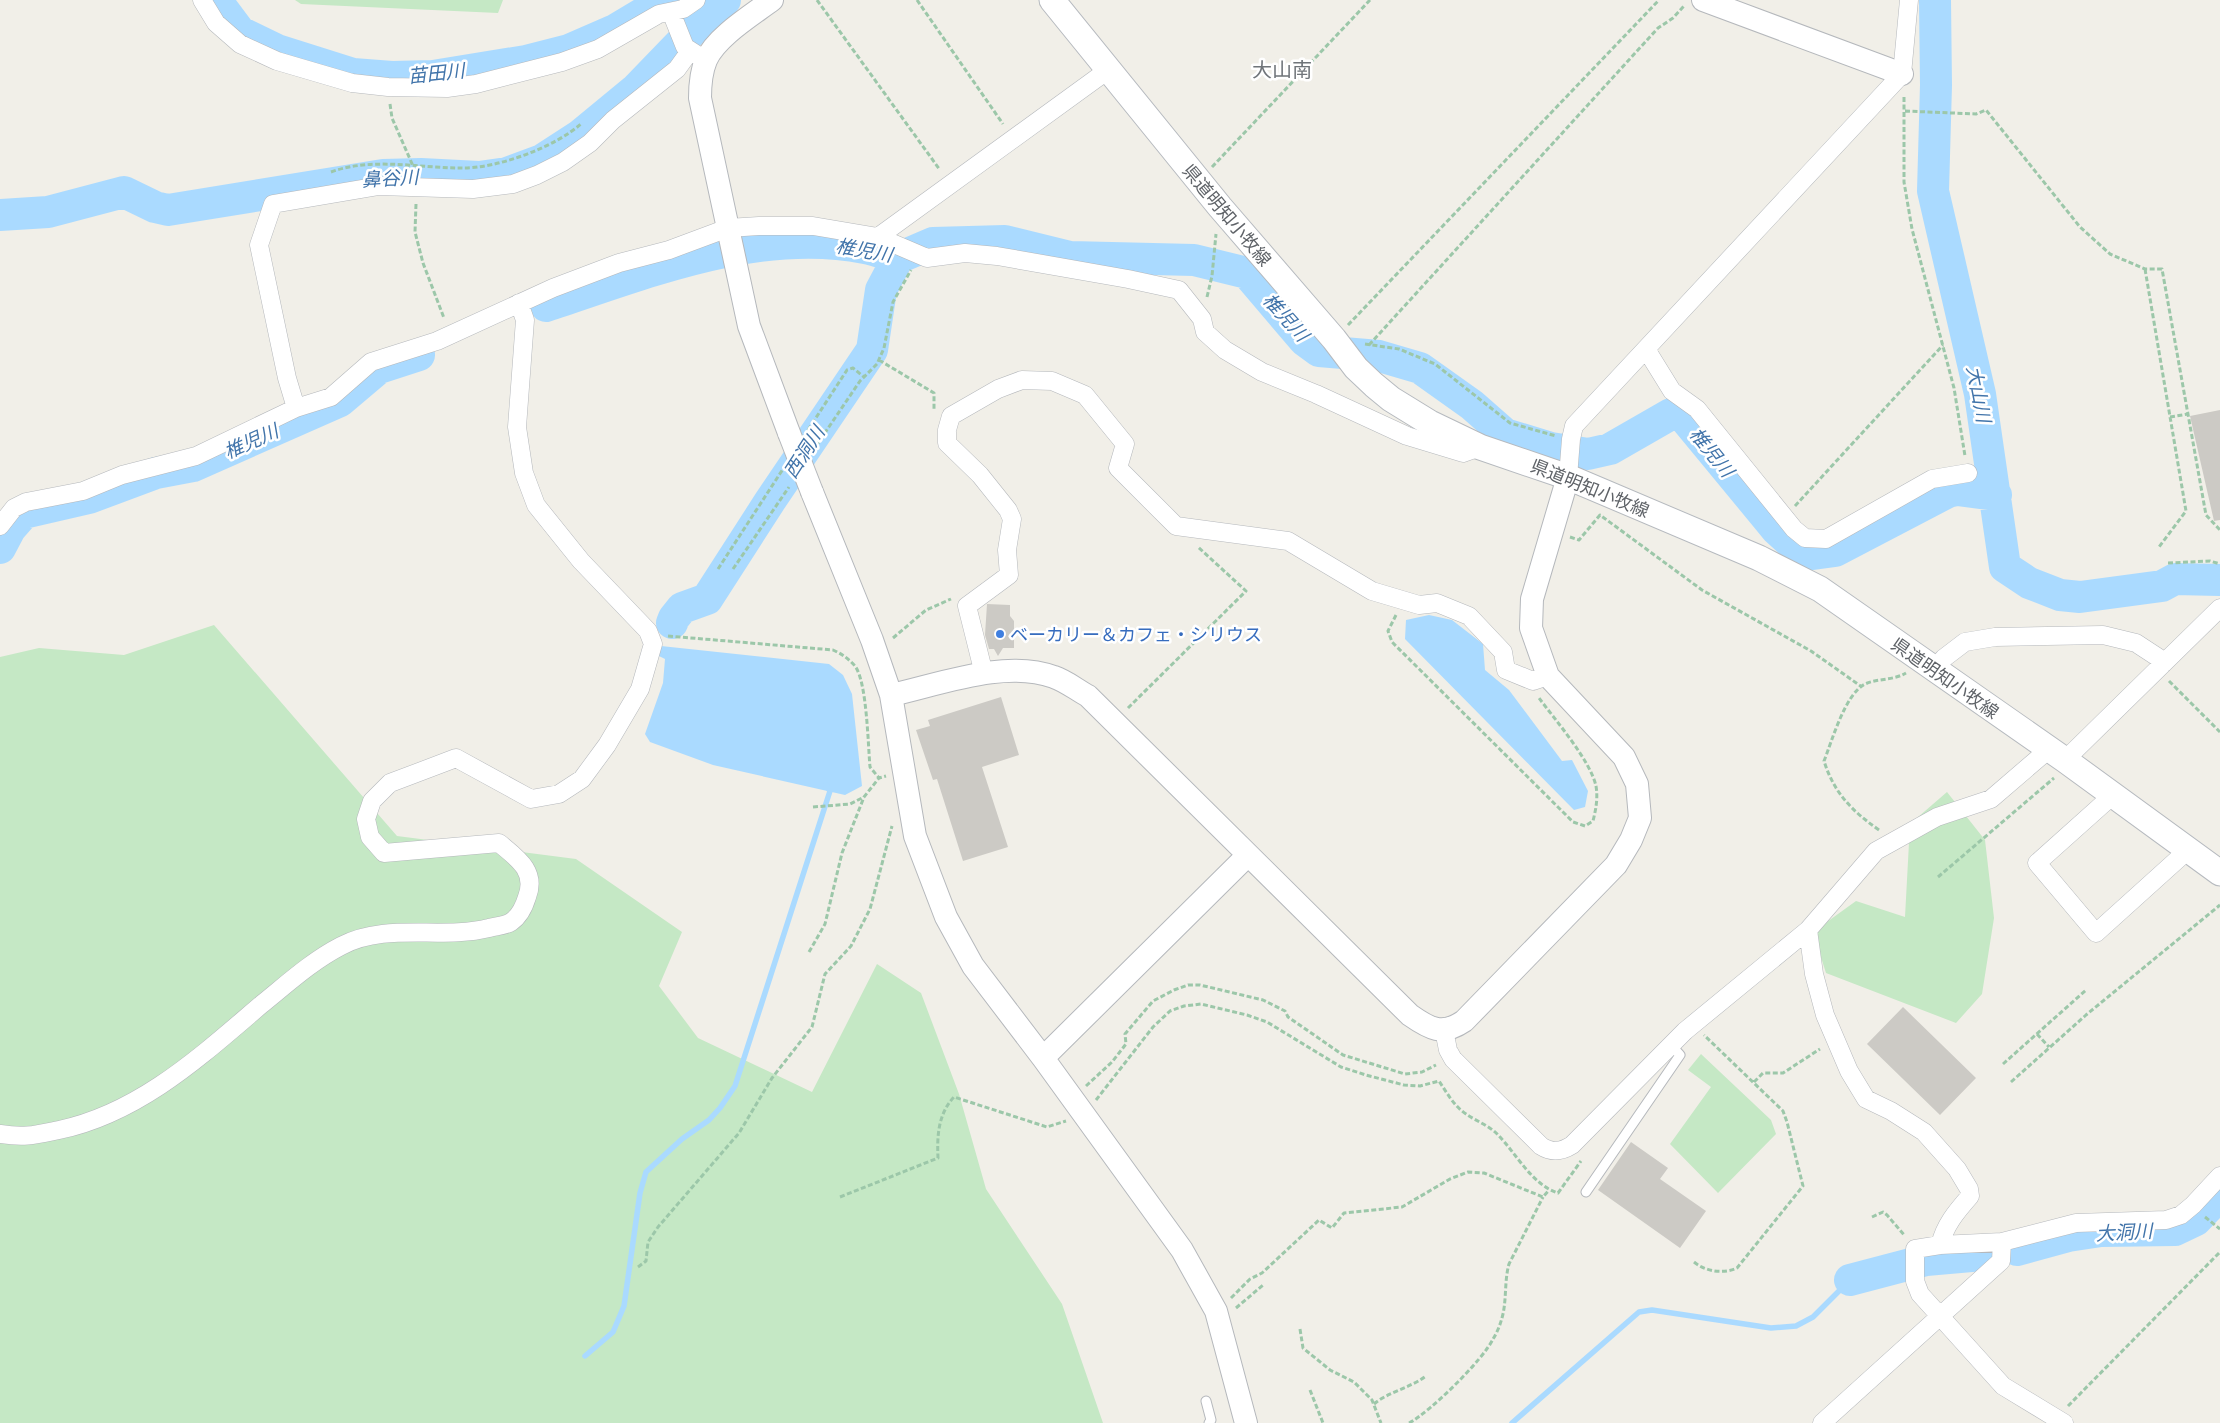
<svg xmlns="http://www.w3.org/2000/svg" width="2220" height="1423" font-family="'Asap Condensed','Noto Sans JP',sans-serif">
<rect width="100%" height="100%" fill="#f1efe8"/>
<path fill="#c5e8c5" d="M 295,0 L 503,0 L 498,13 L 301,4 Z
M 214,625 L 397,836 L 576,859 L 682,932 L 659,986 L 698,1038 L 812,1092 L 877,964 L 921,993 L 959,1094 L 986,1189 L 1062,1304 L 1103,1423 L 0,1423 L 0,657 L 39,648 L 124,655 Z
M 1947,792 L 1985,840 L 1994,918 L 1982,994 L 1956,1023 L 1826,973 L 1813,932 L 1856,901 L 1905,917 L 1910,824 Z
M 1701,1054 L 1771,1120 L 1776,1134 L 1718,1193 L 1670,1144 L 1711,1087 L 1688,1070 Z"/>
<path fill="#aadaff" d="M 1429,615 L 1452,620 L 1483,644 L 1485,670 L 1509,690 L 1562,761 L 1572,760 L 1588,791 L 1585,807 L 1574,810 L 1405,639 L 1406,620 Z
M 661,646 L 829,664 L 843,675 L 852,694 L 862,786 L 845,795 L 713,765 L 650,742 L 645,734 L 663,683 L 665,659 L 659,656 Z"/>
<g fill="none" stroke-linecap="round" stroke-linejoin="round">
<path stroke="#aadaff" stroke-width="5.5" d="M 585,1356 L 613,1332 L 624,1306 L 640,1193 L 646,1172 L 682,1139 L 709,1120 L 720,1108 L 735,1086 L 830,791 L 826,785
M 1512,1423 L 1639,1312 L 1652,1310 L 1771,1328 L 1796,1326 L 1813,1317 L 1850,1280"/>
<path stroke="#aadaff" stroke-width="32" d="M 216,0 L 240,32 L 277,50 L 353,74 L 392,77 L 433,76 L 526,61 L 569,50 L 615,30 L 665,0
M 1935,0 L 1936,85 L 1933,191 L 1980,394 L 2005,567 L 2029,583 L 2060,595 L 2080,597 L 2162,586 L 2175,579 L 2220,580
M 0,215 L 48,212 L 124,192 L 155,207 L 168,210 L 383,175 L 421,174 L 479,177 L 507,173 L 542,160 L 579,136 L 636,89 L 692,31 L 725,0
M 546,306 C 647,273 757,227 865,248 C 876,250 888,255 898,258 L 933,243 L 1005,241 L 1070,257 L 1194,260 L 1247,273 L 1304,340 L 1319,351 L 1379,356 L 1420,368 L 1472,405 L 1505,434 L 1551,448 L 1588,454 L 1610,449 L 1671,414 L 1683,416 L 1777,530 L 1799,550 L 1813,554 L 1835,551 L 1948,492 L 1957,490 L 1996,495
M 0,548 L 10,529 L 24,513 L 89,498 L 156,473 L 193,466 L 340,401 L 379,368 L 419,355
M 672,623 L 674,618 L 682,608 L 707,599 L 770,501 L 872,350 L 881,290 L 898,258
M 2017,1250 L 2068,1236 L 2101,1231 L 2175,1230 L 2196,1220 L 2220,1195
M 1850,1280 L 1926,1260 L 1995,1254"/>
</g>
<path fill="#cccac5" d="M 2220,410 L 2220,520 L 2214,521 L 2190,416 Z
M 987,604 L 1010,605 L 1010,616 L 1014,621 L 1014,648 L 1003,648 L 998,656 L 994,649 L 989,649 L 985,635 Z
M 1001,697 L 1019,755 L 982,767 L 1008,847 L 963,861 L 937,779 L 933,780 L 916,730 L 930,726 L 928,720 Z
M 1903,1007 L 1976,1078 L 1940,1115 L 1867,1044 Z
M 1631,1142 L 1668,1168 L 1660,1179 L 1706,1211 L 1680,1248 L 1598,1190 Z"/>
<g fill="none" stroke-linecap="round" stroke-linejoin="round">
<g stroke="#b5b8bc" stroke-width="11">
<path id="service" d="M 1586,1192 L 1680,1055 L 1671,1045
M 1206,1401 L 1211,1420 L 1209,1423"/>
</g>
<g stroke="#b5b8bc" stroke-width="19">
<path id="minor" d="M 202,0 L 216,23 L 240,44 L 277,61 L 352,83 L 388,87 L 447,88 L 476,84 L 562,62 L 598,49 L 659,14 L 683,9 L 696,0
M 671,12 L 685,47 L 699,56
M 878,237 L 1108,70
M 1646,349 L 1672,391 L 1697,409 L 1794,529 L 1805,538 L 1826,539 L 1932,479 L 1968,473
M 296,408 L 287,378 L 259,245 L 273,204 L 379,186 L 473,189 L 513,184 L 537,175 L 563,162 L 590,143 L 613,120 L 677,69 L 690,51
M 1568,477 L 1571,439 L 1574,426 L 1902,74 L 1909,0
M 0,526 L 14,508 L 26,502 L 83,491 L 122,475 L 196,456 L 296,408 L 331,397 L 371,362 L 437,341 L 553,288 L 619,263 L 669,250 L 728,228 L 759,226 L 813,226 L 878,237 L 927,258 L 965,253 L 997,256 L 1128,279 L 1179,290 L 1202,319 L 1205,332 L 1225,350 L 1262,372 L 1316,394 L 1407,436 L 1463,453 L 1480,447
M 1933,670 L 1944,658 L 1965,642 L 1995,637 L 2103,635 L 2136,643 L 2165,662
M 984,674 L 967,606 L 1009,575 L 1007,550 L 1012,519 L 1008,510 L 980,475 L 947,443 L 947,430 L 951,416 L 998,389 L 1022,380 L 1052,381 L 1085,395 L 1125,444 L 1118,468 L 1176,526 L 1288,541 L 1372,591 L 1419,605 L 1437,603 L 1469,616 L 1503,652 L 1506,670 L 1533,681 L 1548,676
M 2065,760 L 2220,608
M 2113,795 L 2037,863 L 2096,933 L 2188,850
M 1808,930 L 1814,974 L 1825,1015 L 1849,1071 L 1866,1099 L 1891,1111 L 1924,1132 L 1957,1169 L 1969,1189 L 1970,1196 C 1956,1212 1945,1225 1940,1245 L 2002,1242
M 1444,1030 L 1448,1050 L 1453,1059 L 1541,1146 C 1552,1153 1561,1152 1572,1145 L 1685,1031 L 1808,930 L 1876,851 L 1937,817 L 1991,799 L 2048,750
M 0,1134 C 25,1138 35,1135 59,1130 C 140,1113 202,1055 262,1004 C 288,983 312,961 341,946 C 386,922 441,940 489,928 C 496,926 505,926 511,922 C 520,916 524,907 527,897 C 537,871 517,858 499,843 L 384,853 L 370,837 L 366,819 L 372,801 L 390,783 L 456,758 L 531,799 L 559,794 L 582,779 L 607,745 L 640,689 L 653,644 L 648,631 L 581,561 L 536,505 L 524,473 L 517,427 L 525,320 L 519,303
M 1940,1245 L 1915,1249 L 1915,1281 L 1920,1294 L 2003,1386 L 2064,1423
M 1822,1423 L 2001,1261 L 2002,1242 L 2076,1223 L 2166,1220 L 2181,1215 L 2193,1205 L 2220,1176"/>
</g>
<g stroke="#b5b8bc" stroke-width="24">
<path id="tertiary" d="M 772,0 C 752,15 716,37 706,60 C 701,72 700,85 700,98 L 749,326 L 789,433
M 1703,0 L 1902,74
M 812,492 L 872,640 L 891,695 L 915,836 L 946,917 L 973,966 L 1043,1058 L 1182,1250 L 1216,1311 L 1246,1423
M 891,695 C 941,684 1005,659 1054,677 C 1066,681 1077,690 1088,696 L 1410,1015 C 1430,1029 1442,1036 1464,1021 L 1616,865 L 1631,840 L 1640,818 L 1637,784 L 1624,757 L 1548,676 L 1531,628 L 1532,599 L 1568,477
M 1043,1058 L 1248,855"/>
</g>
<g stroke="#b6babf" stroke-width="27">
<path id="secondary" d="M 1052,0 L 1220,207 L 1334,339 L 1356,368 L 1374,385 L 1391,399 L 1430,423 L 1480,447 L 1568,477 L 1759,558 L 1820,589 L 2065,760 L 2220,873"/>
</g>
<path stroke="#9cc7a9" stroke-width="3" stroke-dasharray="5 2.5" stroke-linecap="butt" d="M 817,0 L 940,170
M 917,0 L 1003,124
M 1904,97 L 1904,182 L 1912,229 L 1954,388 L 1965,456
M 390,104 L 392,118 L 413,166
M 1905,111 L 1976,114 L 1986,110 L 2080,227 L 2110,254 L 2145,269 L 2162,269 L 2206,515 L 2220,530
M 1212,167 L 1370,0
M 331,172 C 372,157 419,168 461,168 C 496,169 556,147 582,123
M 416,204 L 415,232 L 423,263 L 444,318
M 2145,269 L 2186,511 L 2159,547
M 1207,297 L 1212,276 L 1216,234
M 1348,325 L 1659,0
M 1365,344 L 1399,349 L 1435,364 L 1510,423 L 1556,436
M 1369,345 L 1658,28 L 1673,18 L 1684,6
M 879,360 L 934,393 L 934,410
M 2170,417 L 2188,414
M 808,430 L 847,370 L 853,368 L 864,377
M 816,446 L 860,381 L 877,364 L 884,348 L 893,302 L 911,270
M 1795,506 L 1943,345
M 1570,537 L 1579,540 L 1600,515 L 1702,590 L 1811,651 L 1862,687
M 2168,563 L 2210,561 L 2220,564
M 718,569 L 783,469
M 733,569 L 789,487
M 1396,615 L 1388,631 L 1392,642 L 1573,822 L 1585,826 L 1593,821 C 1596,809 1598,798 1596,786 C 1590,760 1556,721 1539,698
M 668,636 L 833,650 C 842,654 849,659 855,666 C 867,682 868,745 870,767 L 879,778
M 893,638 L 926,610 L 951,599
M 2169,681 L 2220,732
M 1128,708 L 1246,591 L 1198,547
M 813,807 L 850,804 L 864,797
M 1879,830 C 1852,811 1834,793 1824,761 C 1832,741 1845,694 1865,684 C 1878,678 1892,681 1906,673
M 1938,877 L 2054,778
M 809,952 L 825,924 L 842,853 L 864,797 L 879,778 L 886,776
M 2037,1034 L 2049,1047
M 2003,1064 L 2086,990
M 1754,1082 L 1763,1073 L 1783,1073 L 1820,1049
M 2011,1082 L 2086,1015 L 2220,905
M 1086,1086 L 1112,1062 L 1126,1044 L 1125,1034 L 1153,1001 L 1174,990 L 1188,985 L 1200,985 L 1263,1000 L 1285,1011 L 1288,1017 L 1343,1055 L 1405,1074 L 1422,1072 L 1436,1065
M 1096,1100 L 1153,1027 L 1170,1011 L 1184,1006 L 1201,1004 L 1247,1015 L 1267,1022 L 1341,1067 L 1366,1075 L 1404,1085 L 1420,1086 L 1439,1081 C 1447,1093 1454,1106 1466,1114 C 1476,1121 1490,1126 1498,1135 C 1516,1153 1532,1185 1558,1193 L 1581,1161
M 840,1197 L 938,1158 C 937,1136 938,1114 954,1097 L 1047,1127 L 1066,1121
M 1872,1217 L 1883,1212 L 1887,1215 L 1905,1236
M 2205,1217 L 2220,1229
M 1694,1262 C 1706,1272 1724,1274 1737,1268 L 1803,1186 L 1787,1122 L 1783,1111 L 1704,1035
M 638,1267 L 646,1261 L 648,1242 L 658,1227 L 739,1133 L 772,1078 L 812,1027 L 825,974 L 851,946 L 870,909 L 892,826
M 1231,1298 L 1250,1279 L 1262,1273 L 1319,1220 L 1332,1228 L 1344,1213 L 1402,1207 L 1450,1179 L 1468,1172 L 1484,1173 L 1543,1197 L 1549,1190
M 1236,1308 L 1263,1285
M 1300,1329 L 1303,1348 L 1330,1370 L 1354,1382 L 1372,1400 L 1381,1423
M 1310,1390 L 1323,1423
M 1374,1404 C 1388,1392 1410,1388 1426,1376
M 2068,1406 L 2220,1252
M 1409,1423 C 1430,1412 1483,1360 1493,1339 C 1497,1333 1500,1325 1502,1318 C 1507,1300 1504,1282 1509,1264 L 1543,1197"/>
<use href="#service" stroke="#fff" stroke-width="9"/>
<use href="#minor" stroke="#fff" stroke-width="18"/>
<use href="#tertiary" stroke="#fff" stroke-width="22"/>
<use href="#secondary" stroke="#fff" stroke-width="25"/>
<g stroke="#b5b8bc" stroke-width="24" stroke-linecap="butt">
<path id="tertiary-bridge" d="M 789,433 L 812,492"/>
</g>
<use href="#tertiary-bridge" stroke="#fff" stroke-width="22"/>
</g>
<circle fill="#3f7fe0" stroke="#fff" stroke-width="2" cx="1000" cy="634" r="5"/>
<g text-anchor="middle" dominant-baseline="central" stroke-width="5" stroke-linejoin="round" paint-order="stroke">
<g font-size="18" fill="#5f6368" stroke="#fff">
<text transform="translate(1227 215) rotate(50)">県道明知小牧線</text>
<text transform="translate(1590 488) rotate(22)">県道明知小牧線</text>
<text transform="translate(1945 678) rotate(35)">県道明知小牧線</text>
</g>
<g font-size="18" fill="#366cbe" stroke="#fff" text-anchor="start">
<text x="1010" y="634">ベーカリー＆カフェ・シリウス</text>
</g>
<g font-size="19" font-style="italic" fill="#4174aa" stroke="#fff">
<text transform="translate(436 73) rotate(-6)">苗田川</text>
<text transform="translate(390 178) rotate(-3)">鼻谷川</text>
<text transform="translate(864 250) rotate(10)">椎児川</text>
<text transform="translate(1286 317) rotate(48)">椎児川</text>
<text transform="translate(1979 394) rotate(79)">大山川</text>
<text transform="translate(251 441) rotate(-24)">椎児川</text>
<text transform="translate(804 452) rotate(-57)">西洞川</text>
<text transform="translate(1712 452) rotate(51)">椎児川</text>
<text transform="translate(2124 1232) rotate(-3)">大洞川</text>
</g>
<g font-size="20" fill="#70757a" stroke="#fff">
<text x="1282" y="69">大山南</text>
</g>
</g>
</svg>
